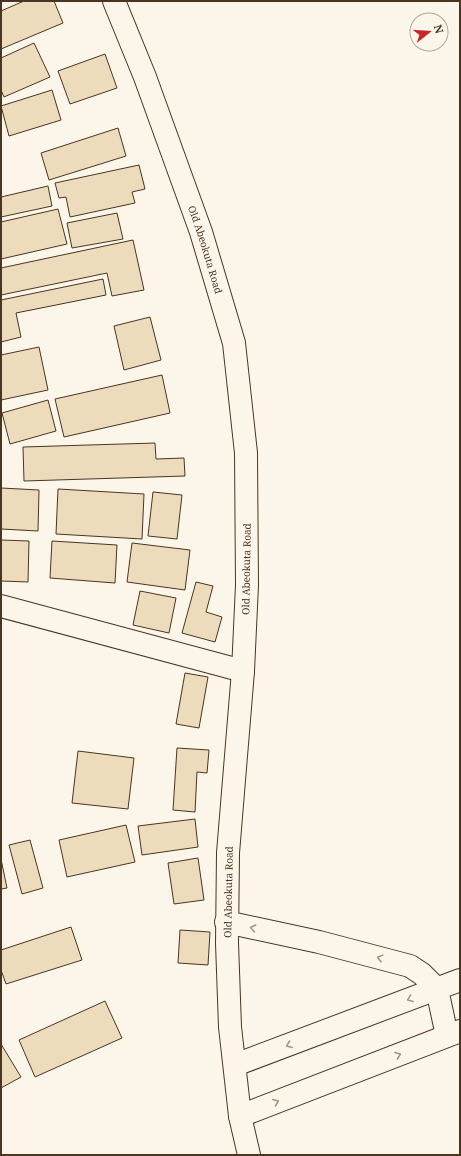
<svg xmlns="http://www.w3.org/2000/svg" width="461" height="1156" font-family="'Noto Serif',serif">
<rect width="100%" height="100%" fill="#fbf6e9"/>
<path fill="#ecdcbc" stroke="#4a3520" d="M 24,1 L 54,1 L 63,23 L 1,49 L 1,11 Z
M 34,43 L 50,77 L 4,97 L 1,90 L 1,58 Z
M 105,54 L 117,88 L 70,104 L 58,71 Z
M 52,90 L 61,120 L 9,136 L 1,106 Z
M 118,128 L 126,156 L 49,180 L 41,153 Z
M 139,165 L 145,189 L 132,192 L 135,203 L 70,217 L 66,197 L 59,198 L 55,183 Z
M 48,186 L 52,206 L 1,217 L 1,197 Z
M 58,209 L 67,244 L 1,259 L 1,222 Z
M 117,213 L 123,239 L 72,248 L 67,223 Z
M 133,240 L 144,290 L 112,296 L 107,273 L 1,295 L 1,268 Z
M 103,279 L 106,295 L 16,313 L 21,337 L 1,342 L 1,300 Z
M 150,317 L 161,360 L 124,370 L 114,326 Z
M 39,347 L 48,390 L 1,400 L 1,355 Z
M 162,375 L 170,413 L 64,437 L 55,399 Z
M 48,400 L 56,431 L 10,444 L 2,413 Z
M 155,443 L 156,459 L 184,458 L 185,476 L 24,481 L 23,447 Z
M 1,488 L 39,490 L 38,531 L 1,529 Z
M 58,489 L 144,494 L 142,539 L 56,534 Z
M 153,492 L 182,495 L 177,539 L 148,536 Z
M 1,540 L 29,541 L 28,582 L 1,581 Z
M 52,541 L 117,545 L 115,583 L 50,578 Z
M 132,543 L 190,550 L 185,590 L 127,582 Z
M 196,582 L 213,586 L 206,612 L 222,617 L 215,642 L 182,633 Z
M 140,591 L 176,598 L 169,633 L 133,625 Z
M 185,673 L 208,677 L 199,728 L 176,724 Z
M 177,748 L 209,750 L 207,773 L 197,772 L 195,812 L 173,810 Z
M 78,751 L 134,758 L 128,809 L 72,803 Z
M 195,819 L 198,847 L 142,855 L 138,826 Z
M 126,825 L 135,862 L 67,877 L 59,840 Z
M 30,840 L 43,888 L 22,894 L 9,845 Z
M 198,858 L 204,900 L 174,904 L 168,863 Z
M 1,859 L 7,888 L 1,889 Z
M 71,927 L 82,960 L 6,984 L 1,970 L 1,950 Z
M 180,930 L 210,932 L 208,965 L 178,963 Z
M 105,1001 L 122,1038 L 35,1077 L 19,1040 Z
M 1,1044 L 21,1077 L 1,1088 Z"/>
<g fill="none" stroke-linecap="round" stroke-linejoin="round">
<g stroke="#4a3520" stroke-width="24">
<path id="minor" d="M 1,606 L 243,671
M 437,989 L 447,1036
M 235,1065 L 460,980
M 240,1116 L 460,1031"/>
</g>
<g stroke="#4a3520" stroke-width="24">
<g id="highway">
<path id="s1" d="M 114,1 L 145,77 L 201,232 L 234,343 L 246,453 L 247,585 L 243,671 L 228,853 L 227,943 L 230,1027 L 240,1116 L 249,1155"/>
<path d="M 226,922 L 319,942 L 410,966 L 422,974 L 437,989"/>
</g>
</g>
<use href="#minor" stroke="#fbf6e9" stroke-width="22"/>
<use href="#highway" stroke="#fbf6e9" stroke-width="22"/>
</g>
<defs><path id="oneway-chevron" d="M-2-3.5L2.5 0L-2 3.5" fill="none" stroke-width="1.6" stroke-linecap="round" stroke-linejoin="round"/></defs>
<g stroke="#a29684">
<use href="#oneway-chevron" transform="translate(253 928) rotate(-168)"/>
<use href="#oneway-chevron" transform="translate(380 958) rotate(-165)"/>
<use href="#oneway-chevron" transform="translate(410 999) rotate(159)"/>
<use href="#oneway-chevron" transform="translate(289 1045) rotate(159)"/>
<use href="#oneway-chevron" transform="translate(398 1055) rotate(-21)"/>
<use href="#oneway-chevron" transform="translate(276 1102) rotate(-21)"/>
</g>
<g text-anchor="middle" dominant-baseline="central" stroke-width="3" stroke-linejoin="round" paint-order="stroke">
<g font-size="10" fill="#4a3520" stroke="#fbf6e9">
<text stroke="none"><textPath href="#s1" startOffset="265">Old Abeokuta Road</textPath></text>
<text transform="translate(246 569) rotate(-89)">Old Abeokuta Road</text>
<text transform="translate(228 892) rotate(-89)">Old Abeokuta Road</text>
</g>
</g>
<rect width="461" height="1156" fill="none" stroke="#4a3520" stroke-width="4"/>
<g transform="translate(429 32) rotate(73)"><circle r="19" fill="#fbf6e9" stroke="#b4a999"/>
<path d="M0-3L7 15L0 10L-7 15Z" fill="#c62828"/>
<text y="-6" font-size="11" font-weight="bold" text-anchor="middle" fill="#4a3520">N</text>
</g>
</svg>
